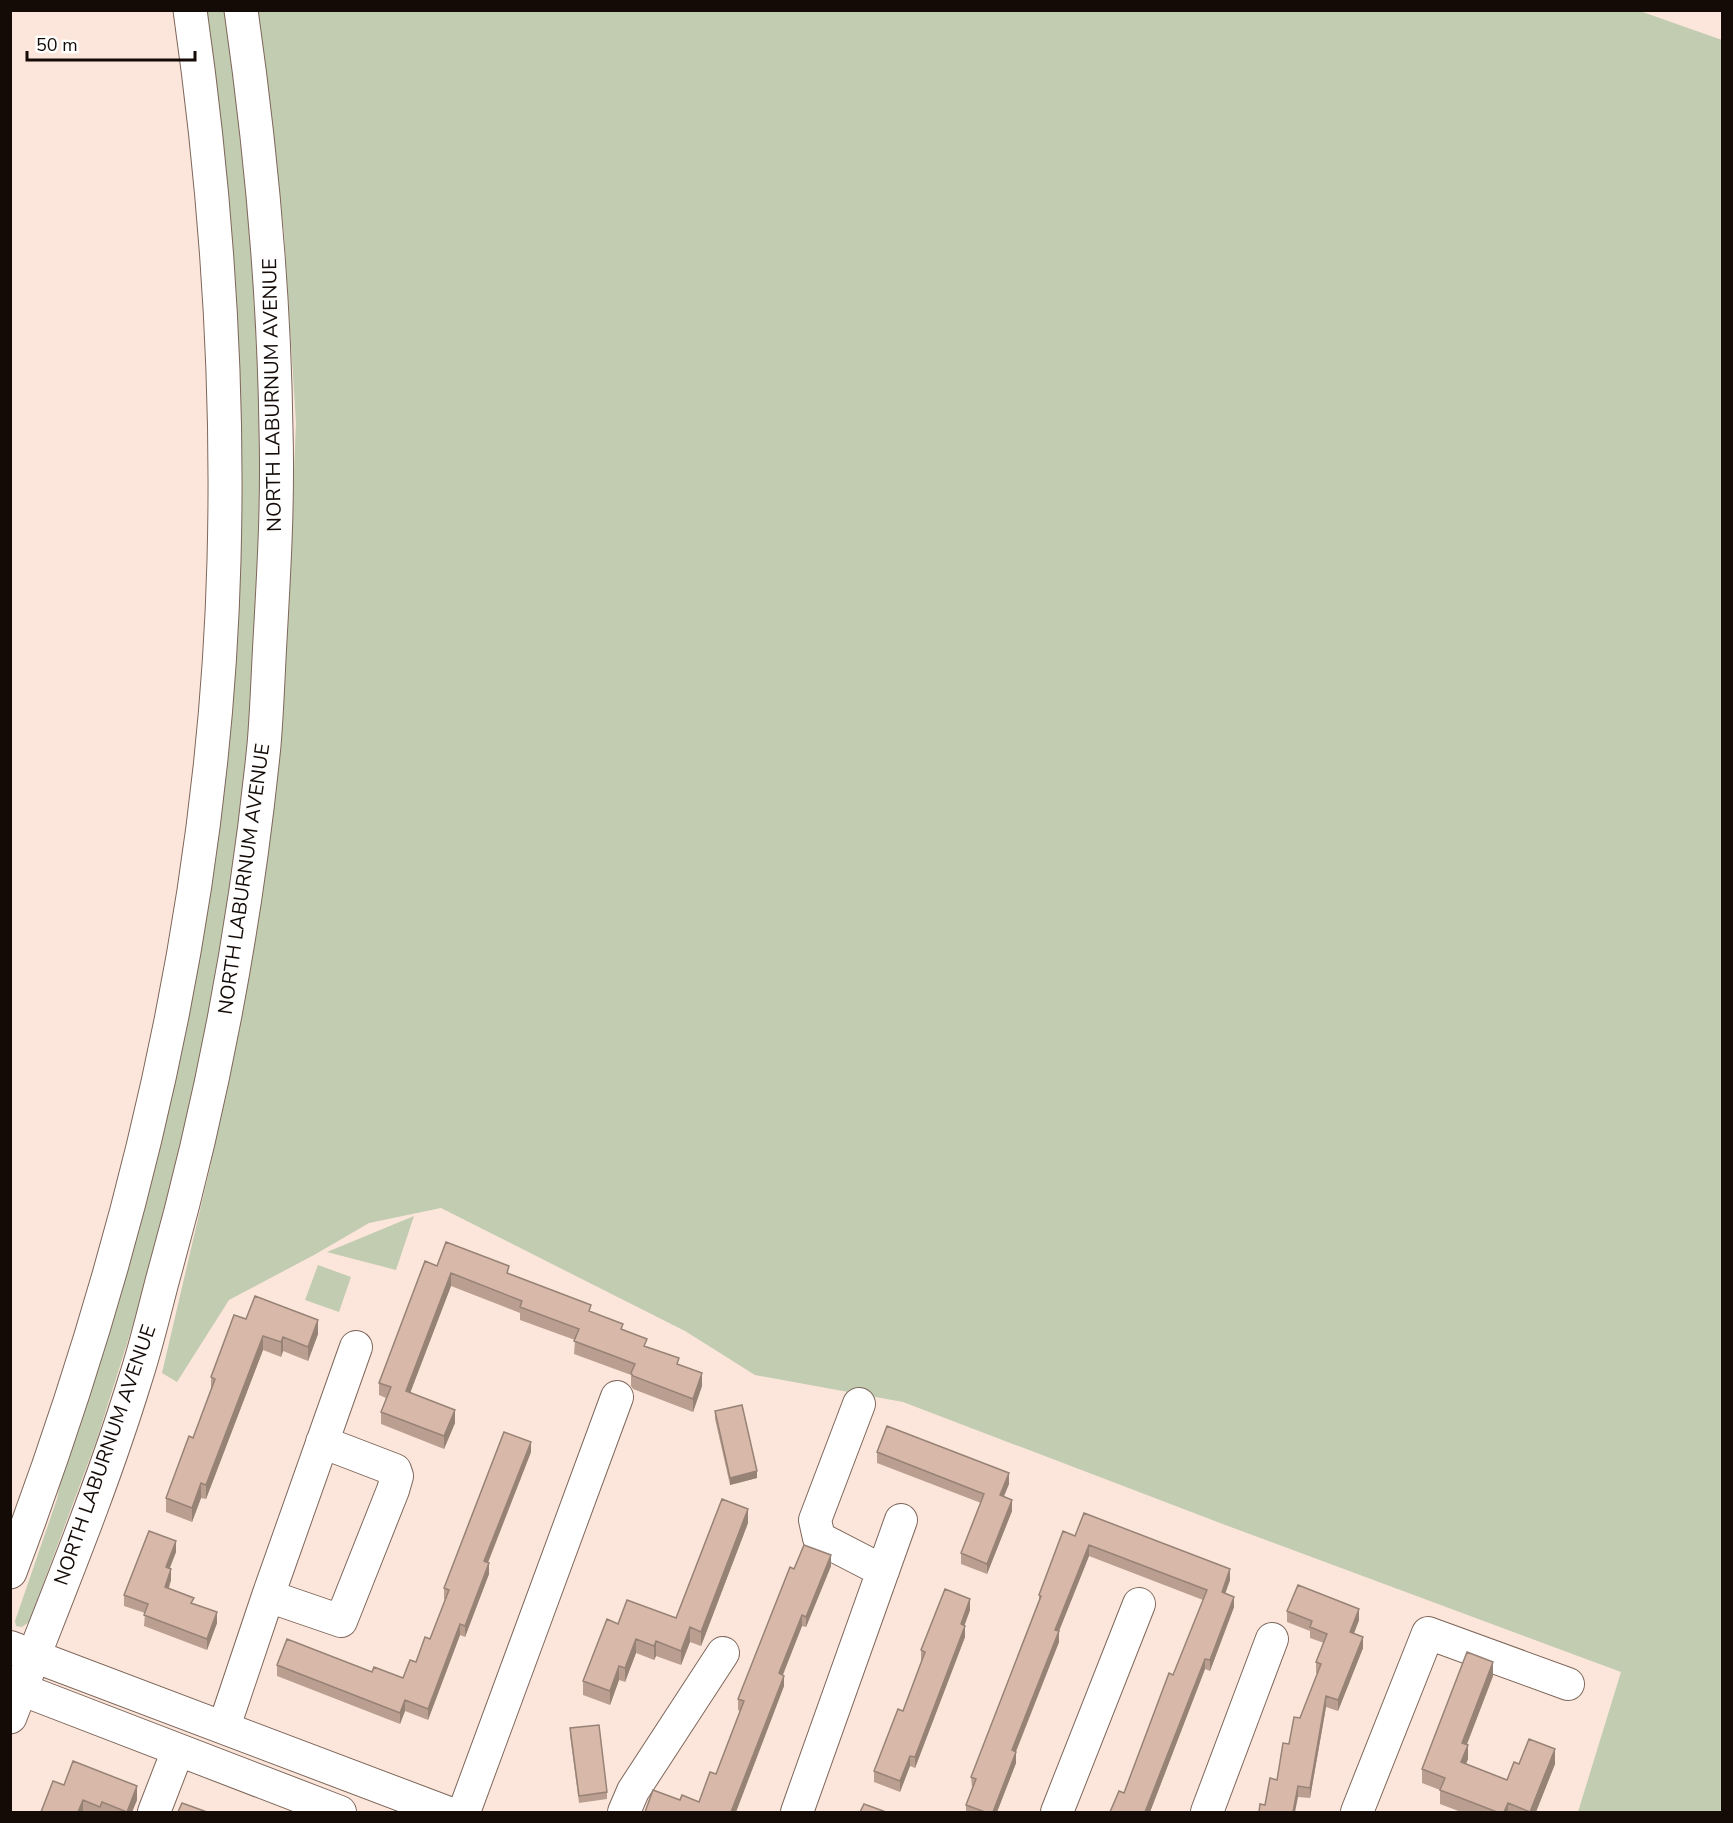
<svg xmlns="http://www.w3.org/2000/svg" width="1733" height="1823" font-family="'Nunito Sans',sans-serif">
<rect width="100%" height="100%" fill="#fce6db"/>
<path fill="#c1ccb1" d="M 1637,10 L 1722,40 L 1722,1812 L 1578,1812 L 1621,1672 L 1228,1526 L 903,1402 L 755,1375 L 685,1331 L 441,1208 L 369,1223 L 314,1255 L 229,1300 L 177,1382 L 162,1373 L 211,1163 L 267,847 L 288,617 L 296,423 L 284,232 L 262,47 L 255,11 Z
M 201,11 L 228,11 L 255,223 L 263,557 L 252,720 L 236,874 L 203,1057 L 162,1232 L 97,1439 L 29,1622 L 22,1627 L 16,1626 L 15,1621 L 57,1499 L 66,1452 L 226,707 Z
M 414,1216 L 396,1270 L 327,1252 Z
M 318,1265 L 351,1277 L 339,1312 L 305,1300 Z"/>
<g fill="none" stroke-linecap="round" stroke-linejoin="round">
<g stroke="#7e665a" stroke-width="34">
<path id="minor" d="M 859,1404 L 815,1520 L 819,1538 L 883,1571
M 268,1596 L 341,1621 L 393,1490 L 397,1476 L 395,1470 L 322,1442
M 10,1647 L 446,1812
M 10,1685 L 340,1812
M 224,1727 L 268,1596 L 356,1347
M 154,1812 L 178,1750
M 464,1812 L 617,1397
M 624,1812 L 633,1791 L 723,1653
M 797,1812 L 901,1520
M 1057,1812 L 1139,1604
M 1207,1812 L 1272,1639
M 1357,1812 L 1428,1633 L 1568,1684"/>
</g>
<g stroke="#7e665a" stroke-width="35">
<path id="major" d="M 10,1572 C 133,1248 215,907 224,560 C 229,376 216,192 190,10
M 10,1717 C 53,1605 100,1494 135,1380 C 146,1347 154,1312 163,1278 C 212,1104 246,925 264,745 C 267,710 268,675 270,640 C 274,570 278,500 276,430 C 274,289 261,150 241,10"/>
</g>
<use href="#minor" stroke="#fff" stroke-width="32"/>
<use href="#major" stroke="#fff" stroke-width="33"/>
</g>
<path fill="#ba9f91" d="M 437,1266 L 509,1274 L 591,1312 L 623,1330 L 647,1347 L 679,1365 L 702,1386 L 693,1412 L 633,1389 L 631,1386 L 631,1375 L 574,1354 L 575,1340 L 520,1320 L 520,1313 L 451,1286 L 410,1392 L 455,1423 L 444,1449 L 381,1424 L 381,1412 L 386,1398 L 379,1395 L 379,1383 Z
M 246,1319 L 318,1334 L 308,1361 L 283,1351 L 281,1357 L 263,1350 L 206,1499 L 201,1498 L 192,1522 L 166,1512 L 166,1498 L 193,1438 L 211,1391 L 211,1377 Z
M 715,1411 L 757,1478 L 730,1485 L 715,1419 Z
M 531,1452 L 488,1563 L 489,1574 L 465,1637 L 460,1635 L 428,1720 L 405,1711 L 400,1724 L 277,1676 L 277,1665 L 372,1672 L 403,1678 L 416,1662 L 430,1639 L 445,1600 L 444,1599 L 444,1588 Z
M 877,1452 L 1009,1484 L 1003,1497 L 1012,1511 L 987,1574 L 961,1564 L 961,1553 L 981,1503 L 877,1463 Z
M 748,1523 L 701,1646 L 690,1642 L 681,1665 L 656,1656 L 654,1660 L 636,1653 L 625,1682 L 619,1680 L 610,1705 L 583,1695 L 583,1681 L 618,1624 L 676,1618 Z
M 1075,1536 L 1230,1580 L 1225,1593 L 1234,1607 L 1210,1671 L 1205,1669 L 1150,1812 L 1110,1812 L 1124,1793 L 1173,1675 L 1203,1600 L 1089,1556 L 1059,1631 L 1059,1642 L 1016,1752 L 1016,1763 L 997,1812 L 966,1812 L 966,1805 L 972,1788 L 971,1777 L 1039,1602 L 1039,1595 Z
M 176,1552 L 169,1569 L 171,1580 L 169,1588 L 194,1604 L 217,1623 L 207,1650 L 144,1626 L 145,1613 L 124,1606 L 124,1595 Z
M 831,1566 L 806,1627 L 802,1626 L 783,1675 L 784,1686 L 736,1812 L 680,1800 L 699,1802 L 716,1774 L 740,1711 L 738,1710 L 738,1699 L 794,1569 Z
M 970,1610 L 964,1626 L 965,1637 L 915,1768 L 910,1766 L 900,1792 L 874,1782 L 874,1771 L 903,1711 L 922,1662 L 921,1661 L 921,1650 Z
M 1287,1611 L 1359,1620 L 1354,1634 L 1363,1648 L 1338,1711 L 1326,1707 L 1310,1798 L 1298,1797 L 1265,1805 L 1277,1780 L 1289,1744 L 1318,1673 L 1316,1673 L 1316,1662 L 1324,1643 L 1310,1638 L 1310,1631 L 1287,1622 Z
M 1493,1676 L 1467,1744 L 1468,1759 L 1466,1764 L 1507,1780 L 1519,1764 L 1555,1764 L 1536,1812 L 1461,1812 L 1440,1804 L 1440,1790 L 1422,1783 L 1422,1769 Z
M 570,1728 L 607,1792 L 607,1799 L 579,1803 L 570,1735 Z
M 64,1785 L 137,1800 L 132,1812 L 41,1812 Z"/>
<path fill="#978276" d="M 451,1273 L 451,1286 L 406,1404 L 406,1391 Z
M 318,1320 L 318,1334 L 308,1361 L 308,1347 Z
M 263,1336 L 263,1350 L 206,1499 L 206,1485 Z
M 283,1337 L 283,1351 L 281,1357 L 281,1342 Z
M 702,1373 L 702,1386 L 693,1412 L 693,1399 Z
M 455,1410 L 455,1423 L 444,1449 L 444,1436 Z
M 531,1442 L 531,1452 L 484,1572 L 484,1561 Z
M 757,1471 L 757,1478 L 730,1485 L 730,1478 Z
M 1009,1473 L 1009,1484 L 1000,1506 L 1000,1495 Z
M 201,1483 L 201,1498 L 192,1522 L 192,1508 Z
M 1012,1500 L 1012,1511 L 987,1574 L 987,1564 Z
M 748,1509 L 748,1523 L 701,1646 L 701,1632 Z
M 176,1541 L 176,1552 L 166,1578 L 166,1567 Z
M 1089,1545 L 1089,1556 L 1059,1631 L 1059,1642 L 1012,1761 L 1012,1750 L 1055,1630 Z
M 831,1555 L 831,1566 L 806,1627 L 806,1617 Z
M 489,1563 L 489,1574 L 465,1637 L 465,1626 Z
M 171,1569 L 171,1580 L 165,1598 L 165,1587 Z
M 1230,1569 L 1230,1580 L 1222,1603 L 1222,1592 Z
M 1234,1597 L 1234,1607 L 1210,1671 L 1210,1660 Z
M 970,1599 L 970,1610 L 961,1635 L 961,1624 Z
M 1359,1609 L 1359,1620 L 1350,1643 L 1350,1632 Z
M 217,1612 L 217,1623 L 207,1650 L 207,1639 Z
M 802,1615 L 802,1626 L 779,1684 L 779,1673 Z
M 460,1624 L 460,1635 L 428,1720 L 428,1709 Z
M 965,1626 L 965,1637 L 915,1768 L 915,1757 Z
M 690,1627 L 690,1642 L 681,1665 L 681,1651 Z
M 1363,1637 L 1363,1648 L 1338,1711 L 1338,1700 Z
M 636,1639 L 636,1653 L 625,1682 L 625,1668 Z
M 656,1641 L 656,1656 L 654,1660 L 654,1646 Z
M 1205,1659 L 1205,1669 L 1150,1812 L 1145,1812 Z
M 1493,1662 L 1493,1676 L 1462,1757 L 1462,1743 Z
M 619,1666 L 619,1680 L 610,1705 L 610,1691 Z
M 784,1676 L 784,1686 L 736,1812 L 731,1812 Z
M 1326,1696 L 1326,1707 L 1310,1798 L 1310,1788 Z
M 405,1700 L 405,1711 L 400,1724 L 400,1713 Z
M 1468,1745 L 1468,1759 L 1461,1776 L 1461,1762 Z
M 1555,1749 L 1555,1764 L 1536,1812 L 1530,1812 Z
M 1016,1752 L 1016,1763 L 997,1812 L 993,1812 Z
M 910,1756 L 910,1766 L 900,1792 L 900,1781 Z
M 137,1786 L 137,1800 L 132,1812 L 127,1812 Z
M 1298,1786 L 1298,1797 L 1295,1812 L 1293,1812 Z
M 83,1800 L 83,1812 L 78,1812 Z
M 1508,1803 L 1508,1812 L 1504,1812 Z"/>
<path fill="#d8b9a9" stroke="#978276" stroke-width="1.5" d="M 446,1242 L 509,1266 L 507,1273 L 591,1305 L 589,1311 L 623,1324 L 621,1329 L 647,1339 L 644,1346 L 679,1358 L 677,1364 L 702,1373 L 693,1399 L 633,1376 L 631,1373 L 635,1364 L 574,1341 L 579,1329 L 520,1307 L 522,1301 L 451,1273 L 406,1391 L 455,1410 L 444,1436 L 381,1412 L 391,1387 L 379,1383 L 425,1261 L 437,1266 Z
M 255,1296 L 318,1320 L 308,1347 L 283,1337 L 281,1342 L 263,1336 L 206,1485 L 201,1483 L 192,1508 L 166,1498 L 189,1436 L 193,1438 L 215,1379 L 211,1377 L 234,1315 L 246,1319 Z
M 742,1405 L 757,1471 L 730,1478 L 715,1411 Z
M 887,1426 L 1009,1473 L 1000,1495 L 1012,1500 L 987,1564 L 961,1553 L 984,1494 L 877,1452 Z
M 504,1432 L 531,1442 L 484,1561 L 489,1563 L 465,1626 L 460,1624 L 428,1709 L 405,1700 L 400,1713 L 277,1665 L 287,1639 L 372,1672 L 374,1667 L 403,1678 L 410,1660 L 416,1662 L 425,1637 L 430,1639 L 449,1590 L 444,1588 Z
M 722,1499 L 748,1509 L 701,1632 L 690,1627 L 681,1651 L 656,1641 L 654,1646 L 636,1639 L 625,1668 L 619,1666 L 610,1691 L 583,1681 L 607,1619 L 618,1624 L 627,1600 L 676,1618 Z
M 1084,1513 L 1230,1569 L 1222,1592 L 1234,1597 L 1210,1660 L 1205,1659 L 1145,1812 L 1110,1812 L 1119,1791 L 1124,1793 L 1169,1673 L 1173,1675 L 1207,1590 L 1089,1545 L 1055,1630 L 1059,1631 L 1012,1750 L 1016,1752 L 993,1812 L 985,1812 L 966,1805 L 976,1779 L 971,1777 L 1041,1596 L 1039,1595 L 1063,1531 L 1075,1536 Z
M 149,1531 L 176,1541 L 166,1567 L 171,1569 L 165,1587 L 194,1598 L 191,1603 L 217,1612 L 207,1639 L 144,1615 L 148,1604 L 124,1595 Z
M 804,1545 L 831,1555 L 806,1617 L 802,1615 L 779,1673 L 784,1676 L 731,1812 L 645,1812 L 653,1790 L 680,1800 L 682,1795 L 699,1802 L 710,1772 L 716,1774 L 744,1701 L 738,1699 L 790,1567 L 794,1569 Z
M 1298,1585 L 1359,1609 L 1350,1632 L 1363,1637 L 1338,1700 L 1326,1696 L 1310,1788 L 1298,1786 L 1293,1812 L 1259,1812 L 1260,1804 L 1265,1805 L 1270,1778 L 1277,1780 L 1283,1743 L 1289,1744 L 1294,1717 L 1300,1718 L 1321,1664 L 1316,1662 L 1327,1634 L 1310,1627 L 1312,1621 L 1287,1611 Z
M 945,1589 L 970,1599 L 961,1624 L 965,1626 L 915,1757 L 910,1756 L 900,1781 L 874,1771 L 898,1709 L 903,1711 L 925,1652 L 921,1650 Z
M 1467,1652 L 1493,1662 L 1462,1743 L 1468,1745 L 1461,1762 L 1507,1780 L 1514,1762 L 1519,1764 L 1529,1739 L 1555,1749 L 1530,1812 L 1508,1803 L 1504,1812 L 1497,1812 L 1440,1790 L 1445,1778 L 1422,1769 Z
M 599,1725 L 607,1792 L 579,1796 L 570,1728 Z
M 73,1761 L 137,1786 L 127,1812 L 102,1802 L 100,1807 L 83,1800 L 78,1812 L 41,1812 L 53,1781 L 64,1785 Z
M 182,1803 L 207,1812 L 178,1812 Z
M 864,1804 L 886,1812 L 860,1812 Z"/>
<g text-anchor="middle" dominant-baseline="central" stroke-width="4.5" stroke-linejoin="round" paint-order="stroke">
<g font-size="20" fill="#140b07" stroke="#fff">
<text transform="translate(272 395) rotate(-91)">NORTH LABURNUM AVENUE</text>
<text transform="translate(244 879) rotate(-82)">NORTH LABURNUM AVENUE</text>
<text transform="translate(105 1455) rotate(-71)">NORTH LABURNUM AVENUE</text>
</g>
</g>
<rect width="1733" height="1823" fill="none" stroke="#140b07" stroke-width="24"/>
<path d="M27 51v9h168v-9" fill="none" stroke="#140b07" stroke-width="3"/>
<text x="36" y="51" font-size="18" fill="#140b07" stroke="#ffffff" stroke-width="4.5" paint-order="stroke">50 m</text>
</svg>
